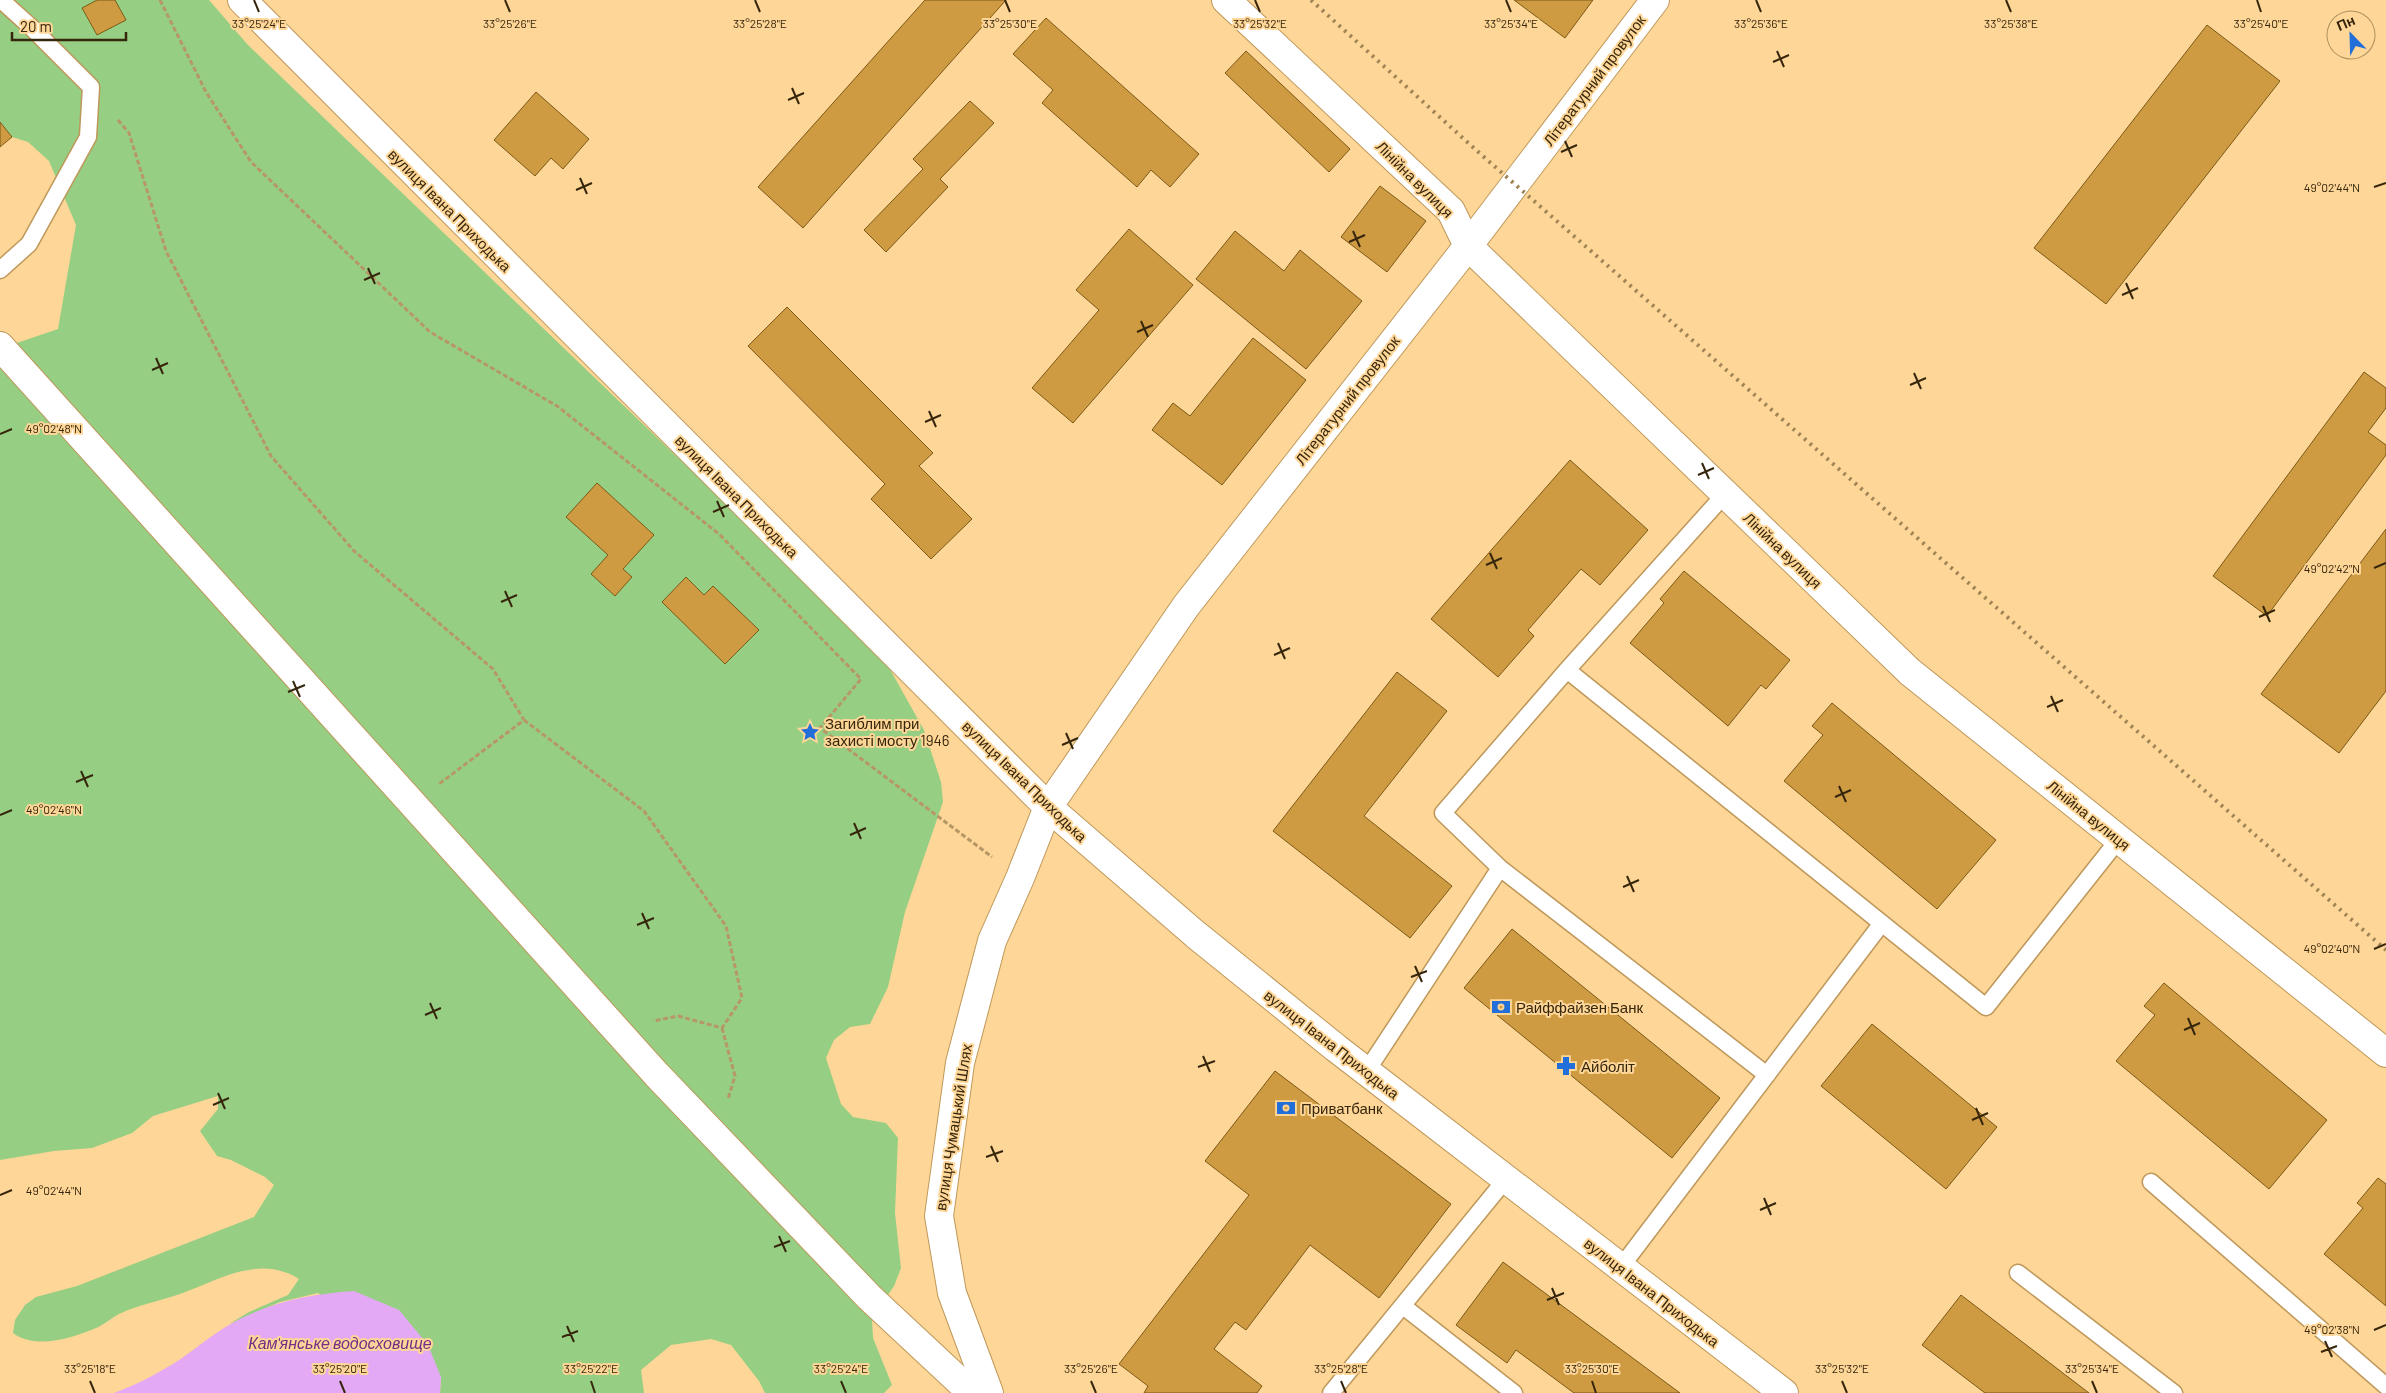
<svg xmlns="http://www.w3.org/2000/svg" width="2386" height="1393" font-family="Barlow,sans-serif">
<rect width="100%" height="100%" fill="#fed697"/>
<path fill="#96cf83" d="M 0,0 L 209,0 L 248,45 L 720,498 L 887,664 L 924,730 L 941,782 L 943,802 L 905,912 L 888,987 L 870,1024 L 850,1027 L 834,1040 L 826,1058 L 841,1104 L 853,1117 L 886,1123 L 898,1138 L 895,1213 L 901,1268 L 894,1286 L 872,1319 L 873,1338 L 892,1385 L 884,1393 L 765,1393 L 759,1381 L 731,1345 L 711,1339 L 671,1345 L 641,1370 L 644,1393 L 440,1393 L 441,1377 L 318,1293 L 280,1302 L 229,1324 L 249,1312 L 288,1295 L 299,1279 C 259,1254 219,1280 180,1294 C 160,1301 138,1305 119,1314 C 111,1318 104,1325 96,1328 C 72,1338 36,1350 13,1333 L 15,1320 L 25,1305 L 36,1297 L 77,1286 L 254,1217 L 274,1185 L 265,1177 L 231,1160 L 217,1156 L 200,1131 L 218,1109 L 218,1096 L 153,1116 L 132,1133 L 92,1148 L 54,1151 L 0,1160 L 0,342 L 11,345 L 58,329 L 76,225 L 49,161 L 28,142 L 12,137 L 0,122 Z"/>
<path fill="#e3a9f4" d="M 354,1291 L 399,1310 L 428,1345 L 441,1377 L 440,1393 L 114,1393 C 138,1384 161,1372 182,1358 C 198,1347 213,1334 229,1325 C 269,1302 310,1294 354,1291 Z"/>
<path fill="#ce9b43" stroke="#7c5916" d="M 97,0 L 115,0 L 126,20 L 97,35 L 82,8 Z
M 925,0 L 1006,0 L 803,228 L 758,187 Z
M 1514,0 L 1593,0 L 1565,38 Z
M 1046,18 L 1199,154 L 1170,187 L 1151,170 L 1137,187 L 1042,103 L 1053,90 L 1013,54 Z
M 2207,25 L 2280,81 L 2106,304 L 2034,248 Z
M 1246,51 L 1350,149 L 1329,172 L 1225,73 Z
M 536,92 L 589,139 L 563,169 L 551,158 L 535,176 L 494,140 Z
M 970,101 L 994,123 L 940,179 L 948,187 L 886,252 L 864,230 L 923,169 L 913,159 Z
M 0,122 L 12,137 L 0,147 Z
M 1380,186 L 1426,221 L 1387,272 L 1341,237 Z
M 1129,229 L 1193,285 L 1073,423 L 1032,388 L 1099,310 L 1076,290 Z
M 1235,231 L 1284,271 L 1300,250 L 1362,301 L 1306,369 L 1196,279 Z
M 787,307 L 933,453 L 919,466 L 972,519 L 931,559 L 871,499 L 885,484 L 748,346 Z
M 1253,338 L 1306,380 L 1222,485 L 1152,430 L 1173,403 L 1190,416 Z
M 2364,372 L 2386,388 L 2386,408 L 2368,432 L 2386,445 L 2386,455 L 2267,616 L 2213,576 Z
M 1570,460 L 1648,530 L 1600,585 L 1581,569 L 1528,630 L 1534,636 L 1498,677 L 1431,619 Z
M 597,483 L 654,535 L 623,569 L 632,577 L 615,596 L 591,574 L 608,555 L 566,517 Z
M 2386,529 L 2386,691 L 2339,753 L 2261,694 Z
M 1684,571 L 1790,660 L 1766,689 L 1761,685 L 1728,726 L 1630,643 L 1664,603 L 1660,599 Z
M 686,577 L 704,595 L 713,586 L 759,630 L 725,664 L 662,602 Z
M 1397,672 L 1447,711 L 1364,816 L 1452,886 L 1410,938 L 1273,831 Z
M 1832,703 L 1996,840 L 1937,909 L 1784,781 L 1823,735 L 1812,726 Z
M 1512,929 L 1720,1098 L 1672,1158 L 1464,988 Z
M 2164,983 L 2327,1120 L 2269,1189 L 2116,1061 L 2155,1015 L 2144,1006 Z
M 1872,1024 L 1997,1127 L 1946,1189 L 1821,1086 Z
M 1275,1071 L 1451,1204 L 1379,1298 L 1310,1245 L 1246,1330 L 1235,1322 L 1214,1349 L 1262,1386 L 1257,1393 L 1144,1393 L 1148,1386 L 1119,1364 L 1249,1195 L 1205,1161 Z
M 2378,1178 L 2386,1184 L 2386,1306 L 2324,1254 L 2363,1208 L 2357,1203 Z
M 1503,1262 L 1680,1393 L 1574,1393 L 1516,1350 L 1507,1363 L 1456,1325 Z
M 1961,1295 L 2089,1393 L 1985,1393 L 1922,1345 Z"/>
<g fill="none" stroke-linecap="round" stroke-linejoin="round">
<g stroke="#be985a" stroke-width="19">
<path id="service" d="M 0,270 L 29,244 L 88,137 L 91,87 L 31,27 L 1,0
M 1567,670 L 1986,1007 L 2119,839
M 1500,868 L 1767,1075
M 1366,1072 L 1500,868 L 1443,813 L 1567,670 L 1725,494
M 2151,1182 L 2386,1386
M 1621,1267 L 1882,923
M 2018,1273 L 2174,1393
M 1403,1306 L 1514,1393
M 1331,1393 L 1506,1179"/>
</g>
<g stroke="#be985a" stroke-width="30">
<path id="minor" d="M 1226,0 L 1451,211 L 1468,246 L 1910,672 L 2386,1053
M 0,346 L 657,1075 L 869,1297 L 972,1393"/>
</g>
<g stroke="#be985a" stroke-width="30">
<path id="secondary" d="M 1048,807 L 1195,934 L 1336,1048 L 1784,1393"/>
</g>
<g stroke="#be985a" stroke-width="30">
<path id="primary" d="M 1048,807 L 1186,606 L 1468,246 L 1655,0"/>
</g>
<g stroke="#be985a" stroke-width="30">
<path id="trunk" d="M 242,0 L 1048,807 L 1020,878 L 992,941 L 960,1063 L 939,1216 L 952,1293 L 989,1393"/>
</g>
<path stroke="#b69765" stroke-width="3" stroke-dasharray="5 2.5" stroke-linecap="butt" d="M 160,0 L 206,92 L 251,162 L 430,332 L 557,406 L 719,534 L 861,679 L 820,728 L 992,857
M 118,120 L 129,133 L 166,251 L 271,456 L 354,551 L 493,669 L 524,720 L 439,784
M 524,720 L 644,811 L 726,926 L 742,998 L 722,1028 L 678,1016 L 653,1021
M 722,1028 L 735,1076 L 728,1099"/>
<use href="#service" stroke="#fff" stroke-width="16"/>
<use href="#minor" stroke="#fff" stroke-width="28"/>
<use href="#secondary" stroke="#fff" stroke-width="28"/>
<use href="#primary" stroke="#fff" stroke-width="28"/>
<use href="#trunk" stroke="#fff" stroke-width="28"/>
<path stroke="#a18456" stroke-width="4" stroke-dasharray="2.5 5" stroke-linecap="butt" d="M 1311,0 L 1476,150 L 2386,950"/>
</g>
<path fill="none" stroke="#36260c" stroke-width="2" d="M 254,0 L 259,12M 505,0 L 510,12M 755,0 L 760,12M 1005,0 L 1010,12M 1255,0 L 1260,12M 1506,0 L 1511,12M 1756,0 L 1761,12M 2006,0 L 2011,12M 2257,0 L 2261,12M 1777,51 L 1784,67M 1773,62 L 1789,55M 792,88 L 799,104M 788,100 L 804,93M 1565,141 L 1572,157M 1561,152 L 1577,145M 580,178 L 587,194M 2374,187 L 2386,183M 576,190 L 592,183M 1353,231 L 1360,247M 1349,242 L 1365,235M 368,268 L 375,284M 364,280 L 380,273M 2126,283 L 2133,299M 2122,295 L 2138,288M 1141,321 L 1148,337M 1137,332 L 1153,325M 156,358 L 163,374M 152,370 L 168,363M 1914,373 L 1921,389M 1910,385 L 1926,378M 929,411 L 936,427M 925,422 L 941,415M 0,434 L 12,429M 1702,463 L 1709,479M 1698,475 L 1714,468M 717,501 L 724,517M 713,512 L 729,505M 1490,553 L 1497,569M 1486,565 L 1502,558M 2374,568 L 2386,563M 505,591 L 512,607M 501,602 L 517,595M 2263,606 L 2270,622M 2259,617 L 2275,610M 1278,643 L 1285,659M 1274,655 L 1290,648M 293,681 L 300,697M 288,692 L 305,685M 2051,696 L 2058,712M 2047,707 L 2063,700M 1066,733 L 1073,749M 1062,745 L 1078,738M 81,771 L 88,787M 76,782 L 93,775M 1839,786 L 1846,802M 1835,797 L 1851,790M 0,815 L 12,810M 854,823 L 861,839M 850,835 L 866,828M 1627,876 L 1634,892M 1623,887 L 1639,880M 642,913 L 649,929M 637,925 L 654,918M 2374,949 L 2386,944M 1415,966 L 1422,982M 1411,977 L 1427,971M 430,1003 L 437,1019M 425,1015 L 441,1008M 2188,1018 L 2195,1035M 2184,1030 L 2200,1023M 1203,1056 L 1210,1072M 1198,1067 L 1215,1061M 218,1093 L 225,1109M 213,1105 L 229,1098M 1976,1108 L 1983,1125M 1972,1120 L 1988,1113M 991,1146 L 998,1162M 986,1157 L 1003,1151M 0,1195 L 12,1190M 1764,1198 L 1771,1215M 1760,1210 L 1776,1203M 779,1236 L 786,1252M 774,1247 L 790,1241M 1552,1288 L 1559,1305M 1547,1300 L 1564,1293M 567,1326 L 574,1342M 2374,1330 L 2386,1325M 562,1337 L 578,1331M 2325,1341 L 2332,1357M 2321,1352 L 2337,1346M 90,1381 L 95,1393M 340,1381 L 345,1393M 591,1381 L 595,1393M 841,1381 L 846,1393M 1091,1381 L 1096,1393M 1341,1381 L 1346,1393M 1592,1381 L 1596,1393M 1842,1381 L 1847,1393M 2092,1381 L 2097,1393"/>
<defs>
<g id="sight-bare" transform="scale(1.5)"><path d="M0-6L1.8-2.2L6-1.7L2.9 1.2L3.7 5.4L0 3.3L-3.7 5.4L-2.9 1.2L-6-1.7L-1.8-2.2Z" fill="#236fda" stroke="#fed697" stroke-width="2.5" paint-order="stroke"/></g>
<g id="bank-bare" transform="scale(1.5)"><path d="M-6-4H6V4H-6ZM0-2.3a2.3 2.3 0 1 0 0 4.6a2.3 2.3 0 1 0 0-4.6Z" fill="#236fda" stroke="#fed697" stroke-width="2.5" paint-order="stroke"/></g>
<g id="pharmacy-bare" transform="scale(1.5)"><path d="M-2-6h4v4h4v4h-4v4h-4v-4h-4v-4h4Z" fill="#236fda" stroke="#fed697" stroke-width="2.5" paint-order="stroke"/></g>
</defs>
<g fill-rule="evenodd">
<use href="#sight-bare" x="810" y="732"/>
<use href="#bank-bare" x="1501" y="1007"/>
<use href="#pharmacy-bare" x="1566" y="1066"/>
<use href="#bank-bare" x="1286" y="1108"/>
</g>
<g text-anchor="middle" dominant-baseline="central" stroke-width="4" stroke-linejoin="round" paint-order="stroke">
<g font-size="15" fill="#36260c" stroke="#fed697">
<text transform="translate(1594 80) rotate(-53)">Літературний провулок</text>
<text transform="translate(1415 179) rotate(45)">Лінійна вулиця</text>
<text transform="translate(450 210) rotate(45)">вулиця Івана Приходька</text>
<text transform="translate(1347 400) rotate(-52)">Літературний провулок</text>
<text transform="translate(737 496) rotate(45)">вулиця Івана Приходька</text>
<text transform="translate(1783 550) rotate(44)">Лінійна вулиця</text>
<text transform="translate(1025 781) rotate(44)">вулиця Івана Приходька</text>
<text transform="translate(2089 815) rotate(39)">Лінійна вулиця</text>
<text transform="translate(1332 1044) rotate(38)">вулиця Івана Приходька</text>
<text transform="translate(953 1127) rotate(-81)">вулиця Чумацький Шлях</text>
<text transform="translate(1652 1292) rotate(38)">вулиця Івана Приходька</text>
</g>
<g font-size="15" fill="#36260c" stroke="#fed697" text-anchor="start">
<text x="825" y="723">Загиблим при<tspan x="825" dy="17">захисті мосту 1946</tspan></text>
<text x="1516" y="1007">Райффайзен Банк</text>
<text x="1581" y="1066">Айболіт</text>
<text x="1301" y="1108">Приватбанк</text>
</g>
<g font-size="16" font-style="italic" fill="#732f86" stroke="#fed697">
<text x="340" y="1342">Кам'янське водосховище</text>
</g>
</g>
<g font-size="12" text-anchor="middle" fill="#36260c" stroke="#fed697" stroke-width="4" stroke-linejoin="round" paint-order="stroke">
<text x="259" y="28">33°25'24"E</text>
<text x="510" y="28">33°25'26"E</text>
<text x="760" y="28">33°25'28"E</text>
<text x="1010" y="28">33°25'30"E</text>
<text x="1260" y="28">33°25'32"E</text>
<text x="1511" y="28">33°25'34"E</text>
<text x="1761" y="28">33°25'36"E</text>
<text x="2011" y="28">33°25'38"E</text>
<text x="2261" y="28">33°25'40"E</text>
<text x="2332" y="192">49°02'44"N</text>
<text x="54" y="433">49°02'48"N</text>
<text x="2332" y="573">49°02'42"N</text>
<text x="54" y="814">49°02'46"N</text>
<text x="2332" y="953">49°02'40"N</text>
<text x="54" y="1195">49°02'44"N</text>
<text x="2332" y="1334">49°02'38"N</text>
<text x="90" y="1373">33°25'18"E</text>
<text x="340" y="1373">33°25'20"E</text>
<text x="591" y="1373">33°25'22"E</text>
<text x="841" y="1373">33°25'24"E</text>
<text x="1091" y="1373">33°25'26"E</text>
<text x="1341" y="1373">33°25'28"E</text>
<text x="1592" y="1373">33°25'30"E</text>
<text x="1842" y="1373">33°25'32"E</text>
<text x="2092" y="1373">33°25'34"E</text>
</g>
<g transform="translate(2351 35) rotate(337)"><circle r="24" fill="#fed697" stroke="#ae905f"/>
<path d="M0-4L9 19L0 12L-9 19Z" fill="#236fda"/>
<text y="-8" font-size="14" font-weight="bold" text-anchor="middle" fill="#36260c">Пн</text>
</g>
<path d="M12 32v8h114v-8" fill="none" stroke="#36260c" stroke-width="2.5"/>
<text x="20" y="32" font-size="15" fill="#36260c" stroke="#fed697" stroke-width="4" paint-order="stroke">20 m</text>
</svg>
